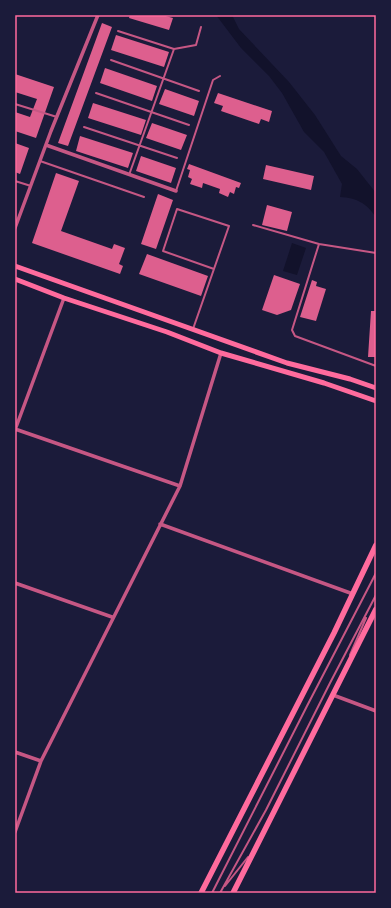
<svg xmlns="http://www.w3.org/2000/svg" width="391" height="908" font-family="Helvetica,sans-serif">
<rect width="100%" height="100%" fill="#1b1b3a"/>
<path fill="#12122b" d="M 216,15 L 232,15 L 239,29 L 289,82 L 315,115 L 341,156 L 357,169 L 376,193 L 376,217 C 366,203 357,198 340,197 L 342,184 L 324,152 L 304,132 L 282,93 L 269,76 L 241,48 Z
M 292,243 L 306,248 L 297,275 L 283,271 Z"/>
<path fill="#dd5f8e" d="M 130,15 L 162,15 L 173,18 L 169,30 L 129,18 Z
M 102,23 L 112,27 L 68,146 L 58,143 Z
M 116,35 L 169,52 L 164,67 L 111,50 Z
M 105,68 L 157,86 L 152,101 L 100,83 Z
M 15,74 L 54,87 L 36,138 L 15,131 L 15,112 L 30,117 L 37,99 L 15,92 Z
M 165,89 L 199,101 L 194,116 L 159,104 Z
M 218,93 L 272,111 L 269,122 L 261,119 L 259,124 L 221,111 L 223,106 L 214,103 Z
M 93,103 L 146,120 L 141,135 L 88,118 Z
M 152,123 L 187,135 L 181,150 L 146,138 Z
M 80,136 L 133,153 L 128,168 L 76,151 Z
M 15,143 L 29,148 L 20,174 L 15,172 Z
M 141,156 L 176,168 L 171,183 L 136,171 Z
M 189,164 L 241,183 L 239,188 L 236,187 L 234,194 L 230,192 L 228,197 L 219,193 L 220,189 L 203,183 L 202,188 L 190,184 L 192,179 L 188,177 L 190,170 L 187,169 Z
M 266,165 L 314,176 L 311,190 L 263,179 Z
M 56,173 L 79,181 L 61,231 L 112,249 L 114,244 L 125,248 L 119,264 L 123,266 L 120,274 L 32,243 Z
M 158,194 L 173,200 L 156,249 L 141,244 Z
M 267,205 L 292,212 L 287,231 L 262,225 Z
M 147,254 L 208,276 L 201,296 L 139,274 Z
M 274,275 L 300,284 L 291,310 L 277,315 L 262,310 Z
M 312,280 L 317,282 L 316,286 L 326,289 L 316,321 L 300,317 Z
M 371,311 L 376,311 L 376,357 L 368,357 Z"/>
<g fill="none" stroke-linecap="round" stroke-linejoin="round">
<path stroke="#c65784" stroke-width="2" d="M 118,31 L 174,49 L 196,45 L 201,27
M 111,60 L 199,91
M 96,93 L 189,125
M 15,104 L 57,117
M 84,127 L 177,158
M 40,161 L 144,197
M 129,175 L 174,49
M 15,181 L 31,186
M 176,191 L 213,80 L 220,76
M 253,225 L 319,244 L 376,253
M 319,244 L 292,330 L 295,336 L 376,366
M 193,329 L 229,226 L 177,209 L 163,251 L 214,269
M 350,655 L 366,618
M 225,886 L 248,857
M 212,893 L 307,706 L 376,573
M 220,893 L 266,810 L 330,683 L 376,595"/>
<path stroke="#c65784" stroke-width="3.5" d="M 46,145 L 176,191
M 15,228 L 51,131 L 98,15
M 15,429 L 180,486
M 15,430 L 64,298
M 160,524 L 353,594
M 15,583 L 112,617
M 333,695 L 376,711
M 15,752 L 41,761
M 15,832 L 41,761 L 180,486 L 221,353"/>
<path stroke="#ff6b9d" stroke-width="5" d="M 15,266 L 287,363 L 350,379 L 376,388
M 15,279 L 64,298 L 167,332 L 221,353 L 324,383 L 376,401"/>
<path stroke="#ff6b9d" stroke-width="5.5" d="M 201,893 L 334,633 L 376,545
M 233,893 L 376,609"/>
</g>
<rect width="391" height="908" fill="none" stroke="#1b1b3a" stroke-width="32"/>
<rect x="16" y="16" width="359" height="876" fill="none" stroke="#ff6b9d" stroke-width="1.5"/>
</svg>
